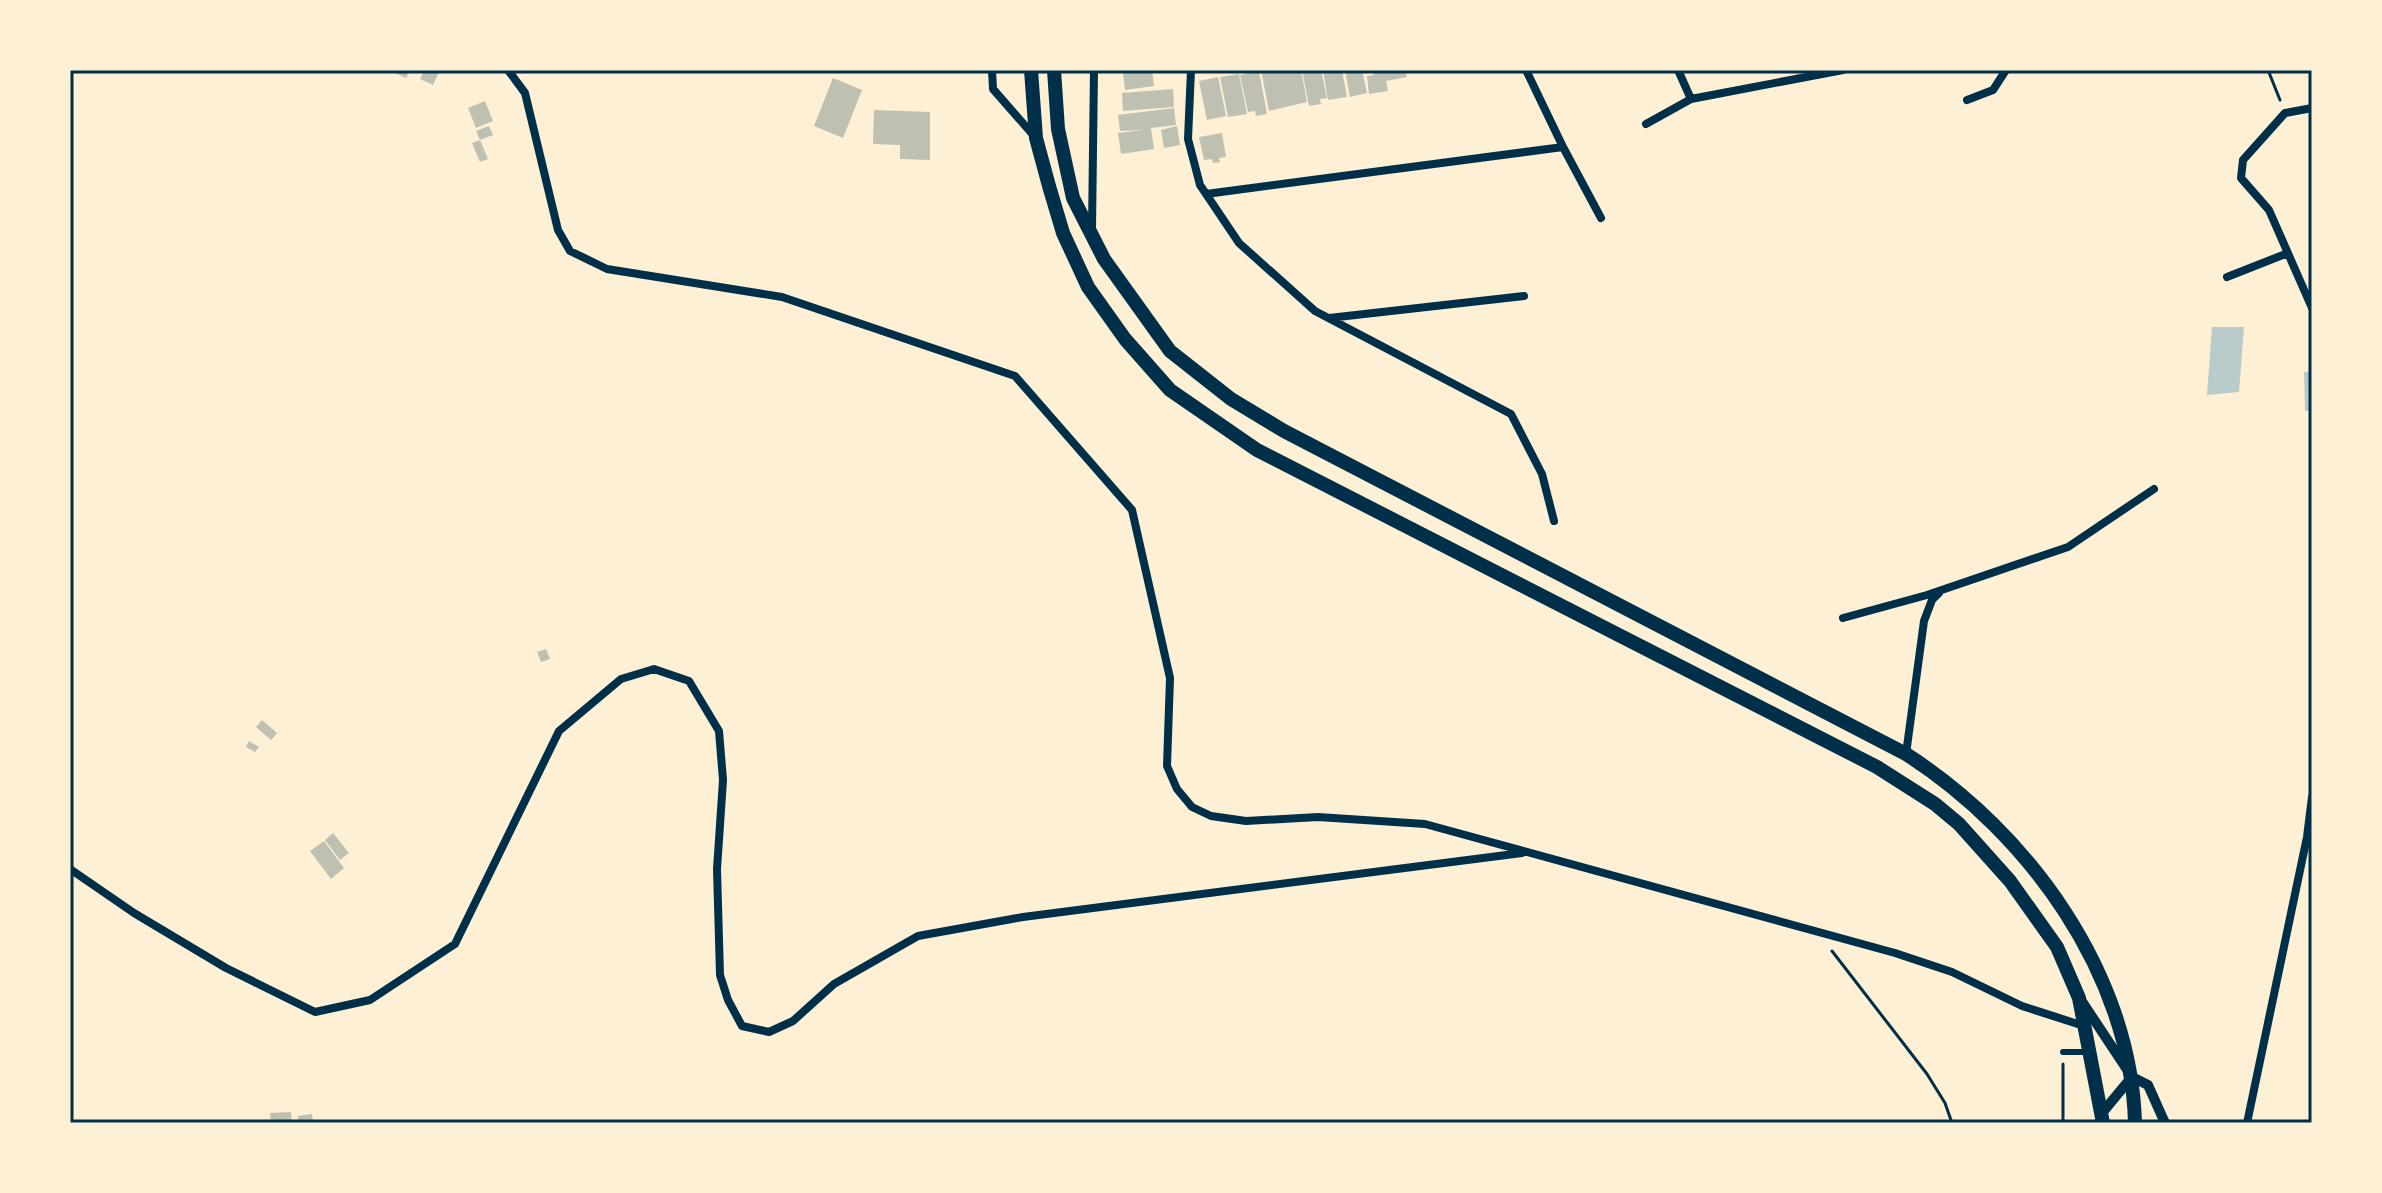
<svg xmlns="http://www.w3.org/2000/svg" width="2382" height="1193" font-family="Signika,sans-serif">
<rect width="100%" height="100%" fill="#fdf0d5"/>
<path fill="#b9caca" d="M 2212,327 L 2244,327 L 2239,392 L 2207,395 Z
M 2312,371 L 2312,411 L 2305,411 L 2304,372 Z"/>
<path fill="#bec0b2" d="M 388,70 L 410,70 L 406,78 Z
M 424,70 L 440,70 L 433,85 L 420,79 Z
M 1152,70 L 1154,86 L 1125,90 L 1123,73 Z
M 1261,70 L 1301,70 L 1307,102 L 1269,111 Z
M 1302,70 L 1321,70 L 1327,98 L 1320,99 L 1321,104 L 1309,106 Z
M 1323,70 L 1342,70 L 1347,97 L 1328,100 Z
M 1345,70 L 1362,70 L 1367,93 L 1350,97 Z
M 1373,70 L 1405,70 L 1407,77 L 1386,81 L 1388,91 L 1369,94 L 1367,76 L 1374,75 Z
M 1259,71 L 1267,114 L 1256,116 L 1255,111 L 1248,112 L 1240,75 Z
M 1239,74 L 1247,114 L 1228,117 L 1220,77 Z
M 1218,77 L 1226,116 L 1207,120 L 1199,81 Z
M 833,78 L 862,90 L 843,138 L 814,126 Z
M 1173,89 L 1174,107 L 1123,111 L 1122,93 Z
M 485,101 L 493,121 L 476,128 L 468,108 Z
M 1174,108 L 1176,125 L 1151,128 L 1154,149 L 1121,154 L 1118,133 L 1143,130 L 1120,131 L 1118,115 Z
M 874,110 L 930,112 L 930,160 L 900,159 L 900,145 L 873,144 Z
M 489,126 L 493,135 L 480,140 L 476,131 Z
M 1177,126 L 1180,145 L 1164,148 L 1161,130 Z
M 1222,133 L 1226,157 L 1219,158 L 1220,162 L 1213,163 L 1212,159 L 1204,160 L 1199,137 Z
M 480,140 L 488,159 L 480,162 L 472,143 Z
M 546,649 L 550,659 L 541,662 L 537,652 Z
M 262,720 L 277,733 L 271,740 L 256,727 Z
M 249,741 L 259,747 L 255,752 L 246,747 Z
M 333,833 L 349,853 L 340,860 L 325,840 Z
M 324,841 L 344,868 L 331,879 L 310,851 Z
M 291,1112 L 292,1123 L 271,1123 L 270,1113 Z
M 312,1114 L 313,1123 L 299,1123 L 298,1116 Z"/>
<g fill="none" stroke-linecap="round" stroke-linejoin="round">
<path stroke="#003049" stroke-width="3" d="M 2268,70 L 2280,100
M 1832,951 L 1927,1074 L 1945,1103 L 1952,1123
M 2063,1123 L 2063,1064"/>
<path stroke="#003049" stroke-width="6" d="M 2063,1052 L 2088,1052"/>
<path stroke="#003049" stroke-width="8" d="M 508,70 L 525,93 L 558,230 L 570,251 L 607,269 L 782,297 L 1015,376 L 1132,510 L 1170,678 L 1167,766 L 1177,789 L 1192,807 L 1211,816 L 1246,821 L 1318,817 L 1425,824 L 1895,953 L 1952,972 L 2022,1006 L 2084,1026
M 992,70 L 993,89 L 1035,137
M 1191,70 L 1188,139 L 1200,185 L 1239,243 L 1315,311 L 1511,414 L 1542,474 L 1554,521
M 1678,70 L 1691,99
M 1967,100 L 1993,90 L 2006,70
M 2312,108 L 2285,113 L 2243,160 L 2241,178 L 2269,210 L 2312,308
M 1646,124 L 1691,99 L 1843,70
M 1563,147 L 1601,218
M 1206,194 L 1563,147 L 1526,70
M 1092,229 L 1094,70
M 2227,277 L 2288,253
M 1329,318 L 1524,296
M 1843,618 L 1927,595 L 2068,547 L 2154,489
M 1906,754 L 1924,621 L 1932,600 L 1939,593
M 70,869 L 134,913 L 226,968 L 315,1012 L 370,1000 L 455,944 L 559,731 L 621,679 L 654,669 L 689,681 L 719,731 L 723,780 L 717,869 L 720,975 L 728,1000 L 742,1026 L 769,1032 L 793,1021 L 834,984 L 918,936 L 1023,917 L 1522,853
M 2247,1123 L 2307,837 L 2312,797"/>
<path stroke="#003049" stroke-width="10" d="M 2083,1003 L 2132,1077 L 2148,1085 L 2165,1123
M 2102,1113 L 2131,1078"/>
<path stroke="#003049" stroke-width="14" d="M 1031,70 L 1036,138 L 1049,186 L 1063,233 L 1088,287 L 1125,339 L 1170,390 L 1257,450 L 1877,767 L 1935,804 L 1959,824 L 2010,881 L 2057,947 L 2079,998 L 2103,1123
M 1054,70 L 1058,129 L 1073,198 L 1104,259 L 1170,351 L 1231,399 L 1284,431 L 1906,754 C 2029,833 2131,974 2135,1123"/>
</g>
<rect width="2382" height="1193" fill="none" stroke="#fdf0d5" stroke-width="144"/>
<rect x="72" y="72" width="2238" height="1049" fill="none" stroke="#003049" stroke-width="3"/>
</svg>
